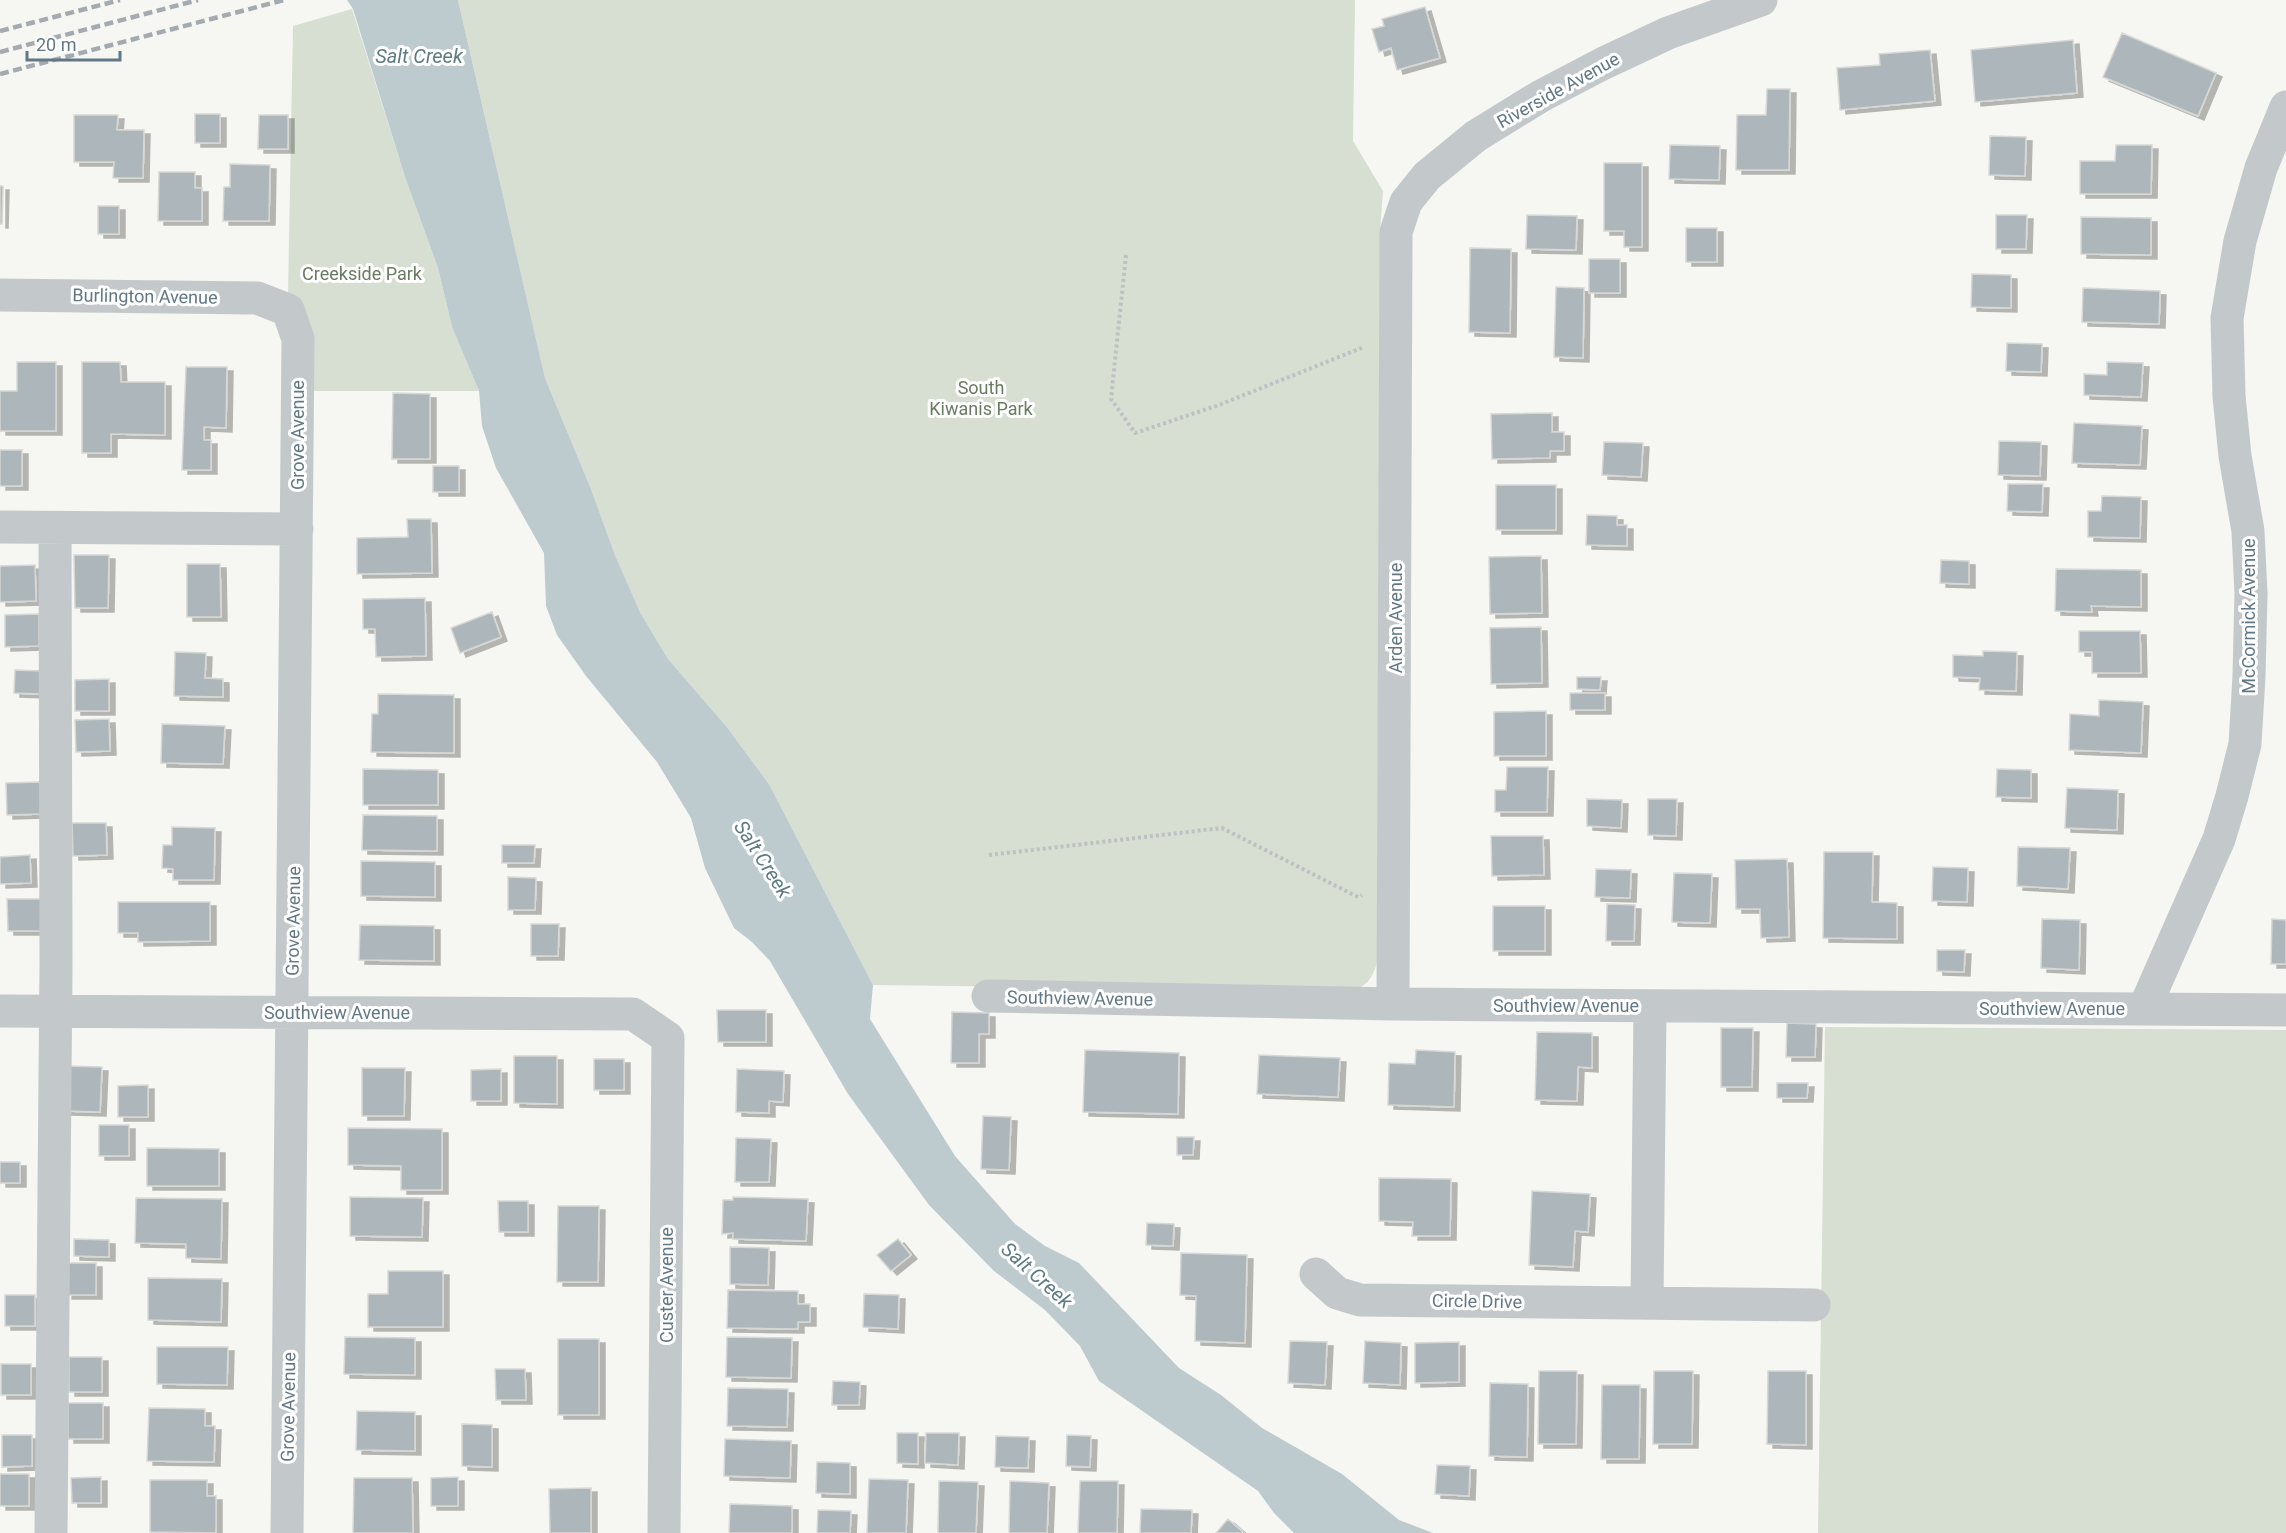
<svg xmlns="http://www.w3.org/2000/svg" width="2286" height="1533" font-family="Roboto,sans-serif">
<defs>
<filter id="shadow"><feDropShadow dx="6" dy="4" stdDeviation="0" flood-color="#0004"/></filter>
</defs>
<rect width="100%" height="100%" fill="#f6f6f2"/>
<path fill="#d7ded2" d="M 458,0 L 1355,0 L 1353,141 L 1383,191 L 1380,231 L 1377,963 C 1372,978 1368,985 1353,991 L 873,985 L 769,784 L 726,726 L 668,659 L 640,612 L 615,555 L 591,489 L 545,378 Z
M 352,9 L 405,177 L 438,268 L 452,327 L 479,391 L 309,391 L 288,296 L 293,26 Z
M 1825,1027 L 2286,1030 L 2286,1533 L 1818,1533 Z"/>
<path fill="#bdcbcf" d="M 347,0 L 458,0 L 545,378 L 591,489 L 615,555 L 640,612 L 668,659 L 726,726 L 769,784 L 873,985 L 870,1019 L 955,1156 L 1015,1224 L 1045,1246 L 1079,1263 L 1179,1368 L 1221,1395 L 1262,1428 L 1342,1474 L 1399,1520 L 1433,1533 L 1294,1533 L 1274,1513 L 1258,1491 L 1099,1381 L 1080,1346 L 1045,1310 L 994,1271 L 929,1205 L 848,1094 L 770,961 L 752,942 L 734,928 L 705,868 L 691,818 L 657,762 L 586,676 L 557,635 L 546,606 L 544,553 L 496,468 L 482,426 L 479,391 L 452,327 L 438,268 L 405,177 L 353,9 Z"/>
<path fill="#adb7bb" stroke="#d7d7d5" stroke-width="1.5" filter="url(#shadow)" d="M 1425,7 L 1440,58 L 1397,70 L 1391,48 L 1379,52 L 1372,29 L 1384,26 L 1382,19 Z
M 2122,33 L 2216,73 L 2198,116 L 2103,77 Z
M 2073,40 L 2077,93 L 1975,102 L 1971,50 Z
M 1930,50 L 1935,101 L 1840,110 L 1837,68 L 1880,65 L 1879,54 Z
M 1767,89 L 1790,89 L 1789,170 L 1736,170 L 1737,115 L 1766,115 Z
M 195,114 L 220,114 L 220,143 L 195,143 Z
M 74,115 L 118,115 L 117,130 L 144,130 L 143,178 L 113,178 L 114,162 L 74,162 Z
M 259,115 L 288,115 L 288,149 L 258,149 Z
M 1990,136 L 2026,137 L 2025,176 L 1989,175 Z
M 1670,145 L 1720,146 L 1719,180 L 1669,179 Z
M 2116,145 L 2152,145 L 2151,194 L 2080,194 L 2080,161 L 2115,161 Z
M 1604,163 L 1642,163 L 1642,247 L 1624,247 L 1624,231 L 1604,231 Z
M 230,164 L 270,165 L 269,221 L 223,221 L 224,187 L 230,187 Z
M 159,172 L 195,172 L 195,188 L 202,188 L 202,221 L 158,221 Z
M 0,186 L 3,186 L 2,224 L 0,224 Z
M 98,206 L 119,206 L 119,234 L 98,234 Z
M 1527,215 L 1577,216 L 1576,250 L 1526,249 Z
M 1996,215 L 2027,215 L 2026,249 L 1996,249 Z
M 2081,217 L 2151,218 L 2151,255 L 2081,254 Z
M 1686,228 L 1717,228 L 1717,262 L 1686,262 Z
M 1470,248 L 1511,249 L 1510,333 L 1469,332 Z
M 1589,259 L 1620,259 L 1620,293 L 1589,293 Z
M 1972,274 L 2011,275 L 2011,308 L 1971,307 Z
M 1556,287 L 1584,288 L 1583,358 L 1554,357 Z
M 2083,288 L 2160,291 L 2159,324 L 2082,322 Z
M 2007,343 L 2042,344 L 2041,372 L 2006,371 Z
M 17,362 L 56,362 L 56,431 L 0,431 L 0,391 L 17,391 Z
M 82,362 L 120,362 L 121,382 L 165,382 L 165,435 L 111,434 L 111,453 L 82,453 Z
M 2107,362 L 2143,363 L 2141,397 L 2084,395 L 2084,374 L 2107,375 Z
M 186,367 L 227,367 L 226,428 L 204,427 L 204,440 L 211,440 L 211,470 L 182,470 Z
M 393,393 L 430,394 L 430,459 L 392,459 Z
M 1552,413 L 1552,432 L 1564,432 L 1564,451 L 1550,451 L 1550,458 L 1492,459 L 1491,414 Z
M 2074,423 L 2142,426 L 2140,465 L 2072,463 Z
M 1999,441 L 2041,442 L 2040,476 L 1998,475 Z
M 1604,442 L 1643,443 L 1641,477 L 1602,475 Z
M 0,450 L 22,450 L 22,486 L 0,486 Z
M 433,466 L 459,466 L 459,492 L 433,492 Z
M 2008,484 L 2043,484 L 2042,512 L 2007,511 Z
M 1496,485 L 1556,485 L 1556,530 L 1496,530 Z
M 2102,496 L 2141,497 L 2140,538 L 2088,537 L 2088,511 L 2101,511 Z
M 1587,515 L 1617,516 L 1617,525 L 1627,525 L 1627,546 L 1586,545 Z
M 407,519 L 431,519 L 432,573 L 357,574 L 357,538 L 408,537 Z
M 74,555 L 109,555 L 108,608 L 75,608 Z
M 1541,556 L 1542,613 L 1490,614 L 1489,557 Z
M 1941,560 L 1969,561 L 1969,584 L 1940,583 Z
M 187,564 L 220,564 L 221,617 L 187,617 Z
M 35,565 L 36,601 L 0,602 L 0,566 Z
M 2056,569 L 2141,570 L 2141,607 L 2091,606 L 2092,612 L 2055,611 Z
M 425,598 L 426,656 L 376,657 L 375,629 L 363,629 L 363,599 Z
M 492,612 L 501,637 L 460,653 L 451,628 Z
M 39,614 L 39,646 L 5,647 L 5,615 Z
M 1541,627 L 1542,683 L 1491,684 L 1490,628 Z
M 2079,631 L 2140,631 L 2141,673 L 2092,673 L 2092,652 L 2079,652 Z
M 1983,651 L 2017,652 L 2016,691 L 1979,690 L 1980,678 L 1953,677 L 1953,655 L 1983,656 Z
M 175,652 L 206,653 L 205,678 L 223,679 L 223,697 L 174,696 Z
M 15,670 L 41,671 L 40,694 L 14,693 Z
M 1577,677 L 1601,677 L 1600,690 L 1577,689 Z
M 109,679 L 109,711 L 75,711 L 75,680 Z
M 1570,693 L 1605,693 L 1605,710 L 1570,710 Z
M 378,694 L 454,695 L 454,753 L 371,752 L 372,714 L 378,714 Z
M 2099,700 L 2143,702 L 2141,753 L 2069,750 L 2070,714 L 2099,716 Z
M 1546,711 L 1546,756 L 1494,756 L 1494,712 Z
M 109,719 L 110,751 L 76,752 L 75,720 Z
M 162,724 L 225,726 L 223,764 L 161,763 Z
M 1507,767 L 1548,767 L 1547,812 L 1495,812 L 1495,790 L 1506,790 Z
M 363,769 L 438,770 L 438,805 L 363,805 Z
M 1997,769 L 2031,770 L 2031,798 L 1996,797 Z
M 40,782 L 41,814 L 7,815 L 6,783 Z
M 2067,788 L 2118,790 L 2117,830 L 2065,828 Z
M 1587,799 L 1622,800 L 1621,828 L 1587,826 Z
M 1648,799 L 1677,799 L 1676,836 L 1648,835 Z
M 363,815 L 437,816 L 437,851 L 362,850 Z
M 72,823 L 106,823 L 107,855 L 73,856 Z
M 172,827 L 215,828 L 214,880 L 173,880 L 173,869 L 162,868 L 163,845 L 172,845 Z
M 1491,836 L 1543,836 L 1544,875 L 1492,876 Z
M 502,845 L 535,845 L 534,863 L 502,863 Z
M 2018,847 L 2070,848 L 2068,889 L 2017,886 Z
M 1824,852 L 1873,852 L 1872,902 L 1897,903 L 1897,939 L 1823,938 Z
M 30,855 L 31,883 L 0,884 L 0,857 Z
M 1787,859 L 1789,937 L 1761,938 L 1760,909 L 1736,909 L 1735,860 Z
M 361,861 L 435,862 L 435,897 L 361,896 Z
M 1933,867 L 1968,868 L 1967,902 L 1932,901 Z
M 1596,869 L 1631,870 L 1630,898 L 1595,897 Z
M 1674,873 L 1712,874 L 1710,923 L 1672,922 Z
M 508,877 L 536,878 L 535,910 L 508,910 Z
M 7,899 L 41,899 L 42,931 L 8,931 Z
M 118,902 L 210,902 L 210,941 L 138,942 L 138,933 L 118,933 Z
M 1607,904 L 1635,905 L 1634,941 L 1606,941 Z
M 1493,906 L 1545,906 L 1545,951 L 1493,951 Z
M 2042,919 L 2080,920 L 2079,970 L 2041,968 Z
M 2272,919 L 2286,920 L 2286,964 L 2271,964 Z
M 531,924 L 559,924 L 558,956 L 531,956 Z
M 360,925 L 434,926 L 434,961 L 359,960 Z
M 1937,950 L 1965,950 L 1964,972 L 1937,971 Z
M 717,1010 L 766,1010 L 766,1042 L 718,1042 Z
M 952,1012 L 989,1013 L 989,1034 L 979,1034 L 979,1063 L 951,1063 Z
M 1787,1023 L 1816,1024 L 1815,1057 L 1786,1057 Z
M 1721,1028 L 1753,1028 L 1752,1087 L 1721,1087 Z
M 1537,1032 L 1592,1033 L 1592,1068 L 1578,1067 L 1577,1101 L 1535,1100 Z
M 1085,1050 L 1179,1053 L 1178,1114 L 1083,1112 Z
M 1416,1050 L 1455,1052 L 1454,1107 L 1388,1105 L 1389,1063 L 1415,1064 Z
M 1259,1055 L 1340,1058 L 1338,1097 L 1257,1094 Z
M 514,1056 L 557,1056 L 557,1104 L 514,1103 Z
M 594,1059 L 624,1059 L 624,1090 L 594,1090 Z
M 67,1066 L 102,1067 L 100,1112 L 65,1111 Z
M 362,1068 L 405,1068 L 404,1116 L 362,1116 Z
M 501,1069 L 501,1101 L 471,1101 L 471,1070 Z
M 737,1069 L 784,1071 L 783,1102 L 769,1101 L 769,1113 L 736,1112 Z
M 1777,1083 L 1808,1083 L 1807,1098 L 1777,1098 Z
M 148,1085 L 148,1117 L 118,1117 L 118,1086 Z
M 983,1116 L 1011,1117 L 1009,1170 L 981,1169 Z
M 99,1125 L 129,1125 L 129,1156 L 99,1156 Z
M 348,1128 L 442,1129 L 442,1190 L 401,1190 L 401,1166 L 348,1165 Z
M 1177,1137 L 1194,1137 L 1193,1155 L 1177,1155 Z
M 736,1138 L 771,1139 L 769,1182 L 735,1182 Z
M 147,1148 L 219,1149 L 219,1186 L 147,1186 Z
M 0,1162 L 20,1162 L 20,1183 L 0,1183 Z
M 1379,1178 L 1451,1179 L 1450,1236 L 1412,1236 L 1413,1222 L 1379,1221 Z
M 1532,1191 L 1590,1194 L 1588,1232 L 1575,1231 L 1573,1267 L 1529,1265 Z
M 350,1197 L 423,1198 L 422,1237 L 350,1236 Z
M 733,1197 L 808,1199 L 806,1241 L 733,1239 L 733,1233 L 722,1234 L 723,1200 L 733,1200 Z
M 136,1198 L 222,1199 L 221,1259 L 186,1258 L 186,1244 L 135,1243 Z
M 498,1201 L 528,1201 L 528,1232 L 499,1232 Z
M 558,1206 L 599,1206 L 598,1282 L 557,1282 Z
M 1147,1223 L 1174,1224 L 1173,1246 L 1146,1245 Z
M 74,1239 L 109,1240 L 109,1257 L 74,1256 Z
M 898,1239 L 911,1255 L 891,1271 L 877,1255 Z
M 730,1247 L 769,1248 L 768,1285 L 730,1284 Z
M 1181,1253 L 1247,1255 L 1245,1343 L 1195,1341 L 1196,1296 L 1180,1295 Z
M 67,1263 L 96,1263 L 96,1295 L 66,1295 Z
M 388,1271 L 443,1271 L 443,1327 L 368,1327 L 368,1294 L 388,1294 Z
M 148,1278 L 222,1279 L 221,1322 L 148,1320 Z
M 728,1290 L 798,1291 L 798,1304 L 810,1304 L 810,1322 L 798,1322 L 798,1329 L 727,1328 Z
M 864,1294 L 899,1295 L 898,1329 L 863,1327 Z
M 5,1295 L 35,1295 L 35,1326 L 5,1326 Z
M 345,1337 L 415,1338 L 415,1375 L 344,1374 Z
M 727,1337 L 792,1338 L 791,1378 L 726,1377 Z
M 558,1339 L 599,1339 L 599,1415 L 558,1415 Z
M 1290,1341 L 1327,1342 L 1325,1385 L 1288,1383 Z
M 1365,1341 L 1401,1343 L 1400,1385 L 1363,1383 Z
M 1459,1342 L 1459,1382 L 1415,1383 L 1415,1343 Z
M 157,1347 L 228,1347 L 227,1385 L 157,1384 Z
M 69,1357 L 102,1357 L 102,1392 L 69,1392 Z
M 1,1364 L 31,1364 L 31,1395 L 1,1395 Z
M 495,1369 L 525,1369 L 526,1400 L 496,1400 Z
M 1539,1371 L 1577,1371 L 1576,1444 L 1538,1444 Z
M 1654,1371 L 1693,1371 L 1692,1444 L 1653,1444 Z
M 1768,1371 L 1806,1371 L 1806,1445 L 1767,1444 Z
M 833,1381 L 860,1382 L 859,1405 L 832,1405 Z
M 1490,1383 L 1528,1384 L 1527,1457 L 1489,1456 Z
M 1602,1385 L 1640,1385 L 1639,1459 L 1601,1459 Z
M 728,1388 L 788,1389 L 787,1427 L 727,1426 Z
M 68,1403 L 103,1403 L 103,1439 L 68,1439 Z
M 149,1408 L 205,1409 L 205,1426 L 215,1426 L 214,1462 L 147,1461 Z
M 357,1411 L 415,1412 L 415,1451 L 356,1450 Z
M 462,1424 L 492,1425 L 492,1467 L 462,1466 Z
M 897,1433 L 918,1433 L 918,1464 L 897,1463 Z
M 926,1433 L 959,1433 L 958,1465 L 925,1463 Z
M 2,1435 L 32,1435 L 32,1466 L 2,1467 Z
M 1067,1435 L 1091,1436 L 1090,1467 L 1066,1466 Z
M 996,1436 L 1029,1437 L 1028,1468 L 995,1467 Z
M 725,1439 L 791,1441 L 790,1478 L 724,1476 Z
M 817,1462 L 850,1463 L 850,1494 L 816,1493 Z
M 1437,1465 L 1470,1466 L 1469,1496 L 1435,1494 Z
M 0,1474 L 29,1474 L 29,1506 L 0,1506 Z
M 101,1477 L 101,1503 L 72,1503 L 71,1478 Z
M 458,1477 L 458,1506 L 431,1506 L 431,1478 Z
M 354,1478 L 412,1478 L 413,1533 L 353,1533 Z
M 869,1479 L 908,1480 L 906,1533 L 867,1533 Z
M 150,1480 L 207,1480 L 207,1496 L 216,1496 L 216,1533 L 150,1532 Z
M 939,1481 L 978,1482 L 976,1533 L 938,1533 Z
M 1010,1481 L 1049,1483 L 1047,1533 L 1009,1533 Z
M 1080,1481 L 1118,1481 L 1117,1533 L 1078,1533 Z
M 591,1488 L 591,1533 L 550,1533 L 549,1489 Z
M 730,1504 L 792,1506 L 792,1533 L 729,1533 Z
M 1141,1509 L 1192,1510 L 1191,1533 L 1140,1533 Z
M 818,1510 L 851,1511 L 850,1533 L 817,1533 Z
M 1228,1519 L 1244,1533 L 1216,1533 Z"/>
<g fill="none" stroke-linecap="round" stroke-linejoin="round">
<path stroke="#bec1c3" stroke-width="4" stroke-dasharray="3 3" stroke-linecap="butt" d="M 1126,255 L 1111,399 L 1135,433 L 1219,405 L 1364,347
M 989,855 L 1222,828 L 1358,897 L 1362,895"/>
<path stroke="#c3c8cb" stroke-width="33" d="M 0,295 L 257,298 L 288,310 L 298,339 L 287,1533
M 0,527 L 297,529
M 988,996 L 1393,1004 L 2286,1010
M 1393,1004 L 1396,232 L 1406,202 L 1427,176 L 1476,136 L 1541,96 L 1602,64 L 1668,33 L 1761,0
M 2144,1009 L 2219,839 L 2232,796 L 2245,744 L 2249,676 L 2251,593 L 2248,531 L 2235,456 L 2229,396 L 2227,318 L 2240,241 L 2261,168 L 2286,107
M 0,1011 L 633,1014 L 668,1038 L 664,1533
M 1316,1274 L 1337,1293 L 1360,1300 L 1814,1305
M 1647,1303 L 1650,1006
M 51,1533 L 56,966 L 55,528"/>
<path stroke="#a3abb0" stroke-width="4.5" stroke-dasharray="9 4.5" stroke-linecap="butt" d="M 0,31 L 120,0
M 0,52 L 198,0
M 0,74 L 284,0"/>
</g>
<g text-anchor="middle" dominant-baseline="central" stroke-width="6" stroke-linejoin="round" paint-order="stroke">
<g font-size="18" fill="#627886" stroke="#fff">
<text transform="translate(1558 90) rotate(-29)">Riverside Avenue</text>
<text transform="translate(145 296) rotate(1)">Burlington Avenue</text>
<text transform="translate(297 435) rotate(-90)">Grove Avenue</text>
<text transform="translate(2248 616) rotate(-90)">McCormick Avenue</text>
<text transform="translate(1395 618) rotate(-90)">Arden Avenue</text>
<text transform="translate(293 921) rotate(-89)">Grove Avenue</text>
<text transform="translate(1080 998) rotate(1)">Southview Avenue</text>
<text x="1566" y="1005">Southview Avenue</text>
<text x="2052" y="1008">Southview Avenue</text>
<text x="337" y="1012">Southview Avenue</text>
<text transform="translate(666 1285) rotate(-90)">Custer Avenue</text>
<text transform="translate(1477 1301) rotate(1)">Circle Drive</text>
<text transform="translate(288 1407) rotate(-89)">Grove Avenue</text>
</g>
<g font-size="18" fill="#687c61" stroke="#fff">
<text x="362" y="273">Creekside Park</text>
<text x="981" y="387">South<tspan x="981" dy="21">Kiwanis Park</tspan></text>
</g>
<g font-size="20" font-style="italic" fill="#5d7b83" stroke="#fff">
<text x="419" y="56">Salt Creek</text>
<text transform="translate(763 859) rotate(57)">Salt Creek</text>
<text transform="translate(1037 1275) rotate(42)">Salt Creek</text>
</g>
</g>
<path d="M27 51v9h93v-9" fill="none" stroke="#627886" stroke-width="3"/>
<text x="36" y="51" font-size="18" fill="#627886" stroke="#ffffff" stroke-width="4.5" paint-order="stroke">20 m</text>
</svg>
